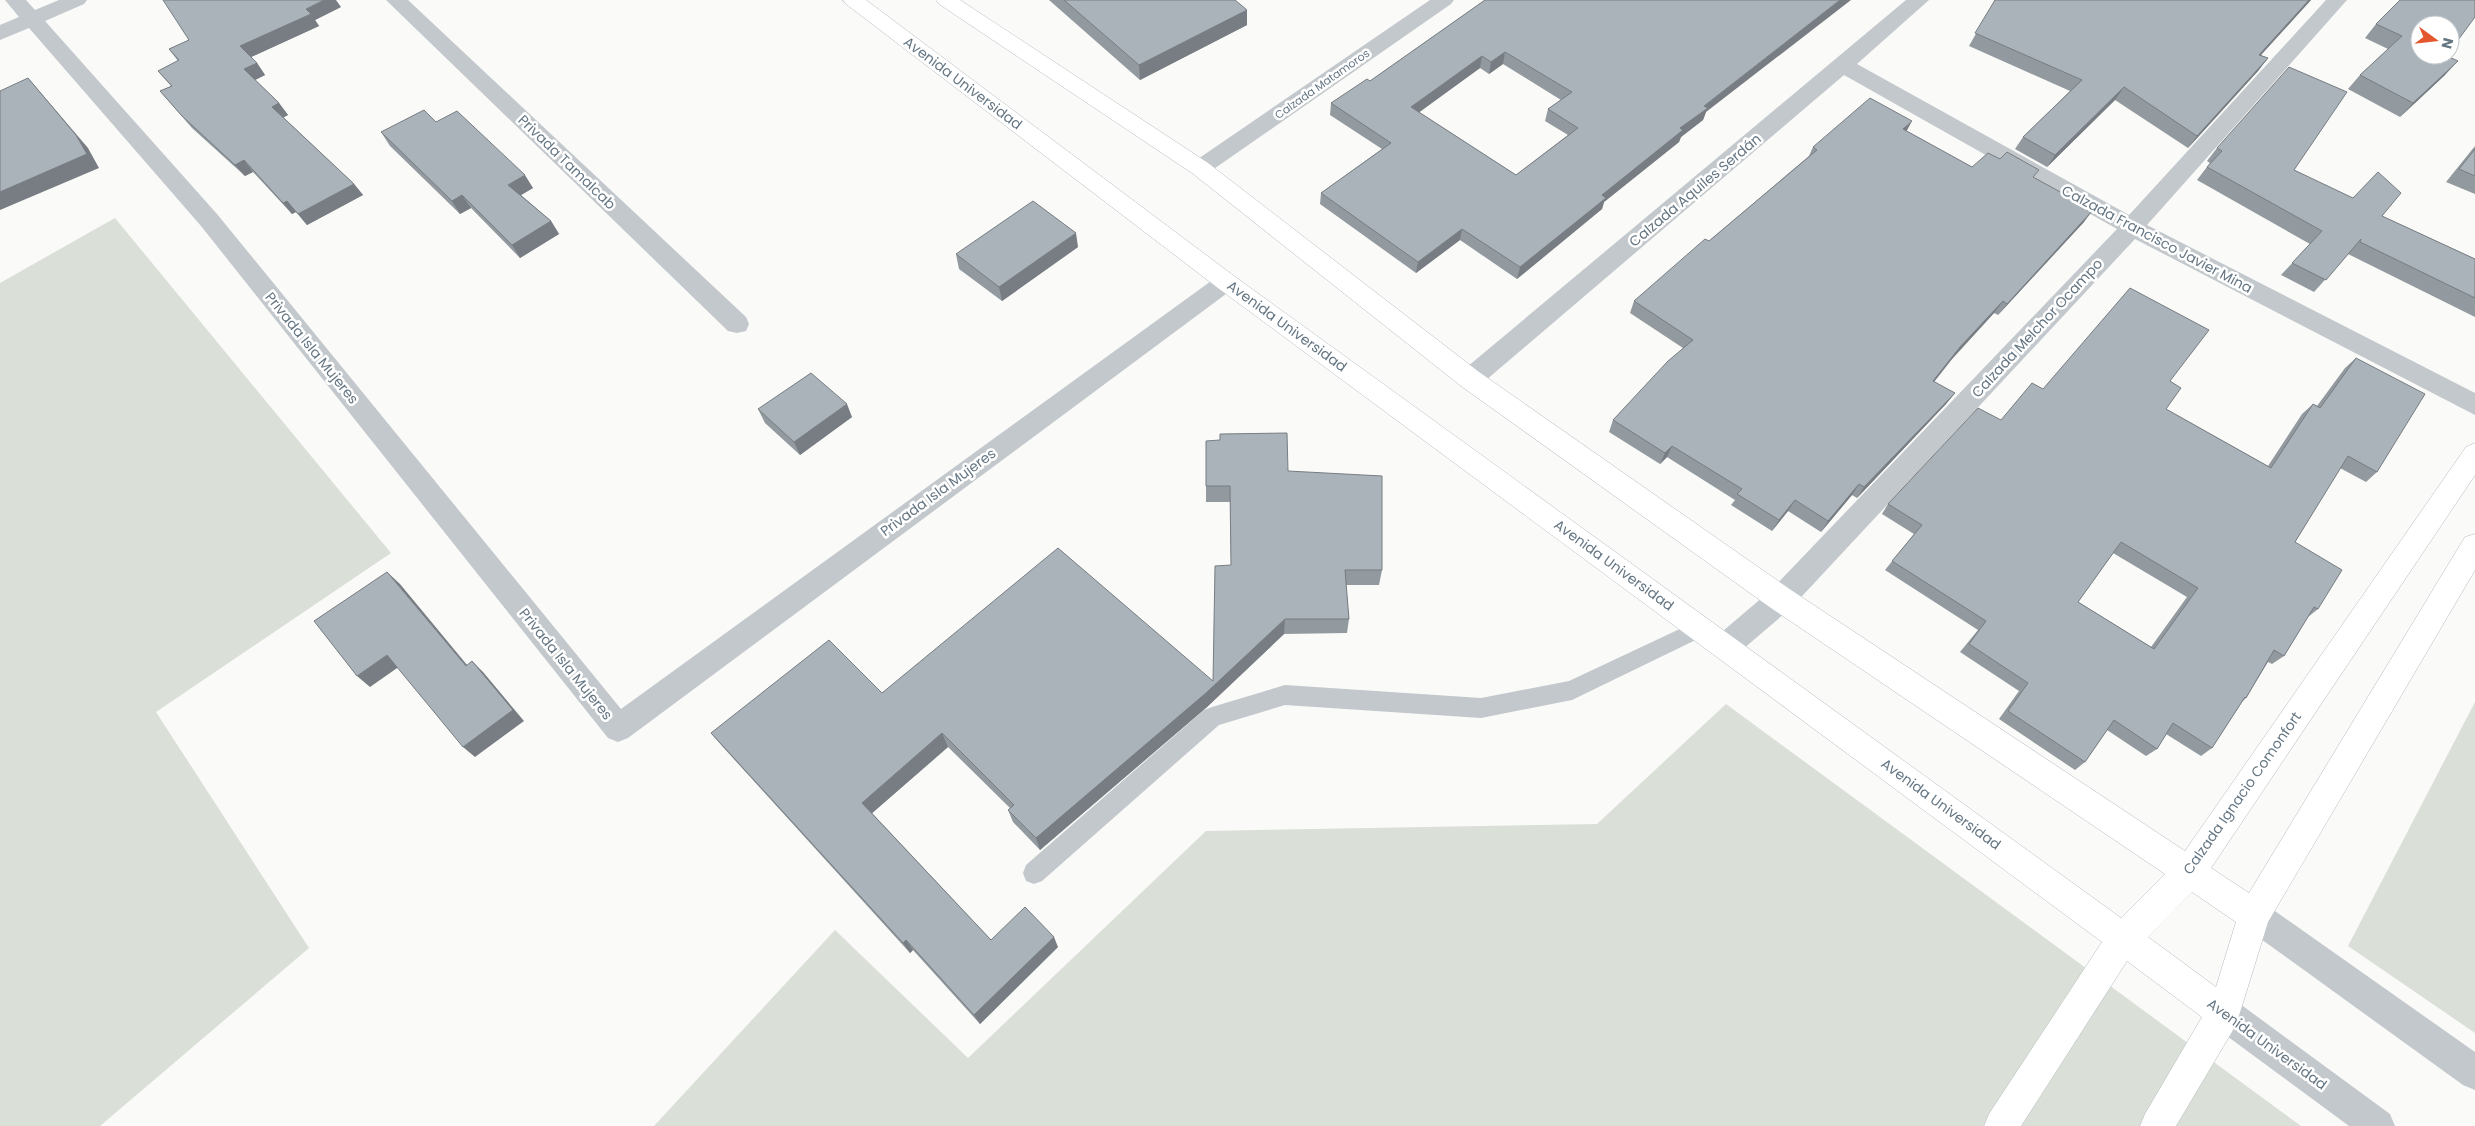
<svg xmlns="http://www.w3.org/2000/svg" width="2475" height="1126" font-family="Poppins,sans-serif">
<rect width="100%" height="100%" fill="#fafaf8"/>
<path fill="#dadfd7" d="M 115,218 L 391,553 L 156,712 L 309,948 L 100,1126 L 0,1126 L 0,283 Z
M 2475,702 L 2475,1033 L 2348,946 Z
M 1726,704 L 2301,1126 L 654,1126 L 835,930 L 968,1058 L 1206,831 L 1597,824 Z"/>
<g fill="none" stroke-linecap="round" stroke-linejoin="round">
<g stroke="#b3babf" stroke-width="1">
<path id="secondary" d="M 843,0 L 866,0 L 1234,276 L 2121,918 L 2165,874 L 1771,608 L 1461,386 L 1192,173 L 939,4 L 936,0 L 960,0 L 1208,163 L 1479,372 L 1791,590 L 2185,851 L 2466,447 L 2475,443 L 2475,475 L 2211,868 L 2249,893 L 2465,537 L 2475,534 L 2475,570 L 2268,922 L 2236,1025 L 2176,1126 L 2140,1126 L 2145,1114 L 2202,1017 L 2127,961 L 2021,1126 L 1984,1126 L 1989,1114 L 2102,942 L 1218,288 L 846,4 ZM 2192,892 L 2236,922 L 2216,987 L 2148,937 Z"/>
</g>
<path fill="#c3c8cc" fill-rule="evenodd" d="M 1701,619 L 1708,622 L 1711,628 L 1708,634 L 1572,700 L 1481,718 L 1285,705 L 1219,725 L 1042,881 L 1034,884 L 1026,881 L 1023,873 L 1026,865 L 1204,710 L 1212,707 L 1285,685 L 1481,698 L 1569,681 Z"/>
<path fill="#c3c8cc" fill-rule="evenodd" d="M 5,0 L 26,0 L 35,10 L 59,0 L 87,0 L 84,4 L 45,21 L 217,214 L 621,709 L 1218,276 L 1226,273 L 1234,276 L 1238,282 L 1234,288 L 628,738 L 618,742 L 608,738 L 201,226 L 29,28 L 0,40 L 0,25 L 19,17 Z
M 386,0 L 408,0 L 746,317 L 749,324 L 746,331 L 737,333 L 728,331 Z
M 1430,0 L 1454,0 L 1451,4 L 1208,173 L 1200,176 L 1192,173 L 1189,168 L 1192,163 Z
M 1906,0 L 1929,0 L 1857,64 L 2129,215 L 2326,0 L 2347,0 L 2147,225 L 2475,393 L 2475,415 L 2135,239 L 1791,608 L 1736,655 L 1726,659 L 1716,655 L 1712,646 L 1716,637 L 1771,590 L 2117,229 L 1844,75 L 1479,386 L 1470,389 L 1461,386 L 1457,379 L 1461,372 Z"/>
<path fill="#c3c8cc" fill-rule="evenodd" d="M 2254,899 L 2265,904 L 2475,1052 L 2475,1090 L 2463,1085 L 2243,926 L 2238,915 L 2243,904 Z
M 2224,996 L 2236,1001 L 2390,1114 L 2395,1126 L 2349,1126 L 2212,1025 L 2207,1013 L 2212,1001 Z"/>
<use href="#secondary" fill="#fff" fill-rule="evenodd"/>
</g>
<path fill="#929a9f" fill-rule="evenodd" d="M 1049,0 L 1235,0 L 1247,25 L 1140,80 Z
M 1485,0 L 1706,112 L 1703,120 L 1681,137 L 1679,142 L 1604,202 L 1602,209 L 1517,279 L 1460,240 L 1416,273 L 1320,204 L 1321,193 L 1382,149 L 1330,115 L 1331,103 L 1370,81 ZM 1503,64 L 1561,100 L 1548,109 L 1545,121 L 1568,135 L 1516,175 L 1419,112 L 1480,68 L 1489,74 Z
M 1995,0 L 2311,0 L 2261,55 L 2268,58 L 2258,71 L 2188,148 L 2115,100 L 2047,167 L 2015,149 L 2023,137 L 2070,91 L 1969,46 Z
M 341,7 L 315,20 L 319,26 L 251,57 L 257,63 L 265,75 L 255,80 L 279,103 L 288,115 L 283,117 L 354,184 L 363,195 L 307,225 L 296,212 L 292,214 L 253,172 L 245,176 L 192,128 L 160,91 L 171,86 L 158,71 L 178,61 L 169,49 L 189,40 Z
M 2376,24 L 2450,25 L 2445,75 L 2400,117 L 2348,89 L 2360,75 L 2388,49 L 2365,38 Z
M 436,122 L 533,188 L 521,195 L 551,221 L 559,234 L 520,258 L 471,208 L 460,214 L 390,146 L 381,132 Z
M 1906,131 L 1972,167 L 2034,178 L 2084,222 L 1998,315 L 1994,313 L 1952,359 L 1934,382 L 1955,393 L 1946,404 L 1857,498 L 1852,495 L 1821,532 L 1788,511 L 1772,531 L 1731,505 L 1735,500 L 1667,457 L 1660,464 L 1609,432 L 1613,420 L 1683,348 L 1630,313 L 1634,301 L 1709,241 L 1809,156 L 1813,147 Z
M 2475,146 L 2475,194 L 2446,182 Z
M 2217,148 L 2294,170 L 2382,216 L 2475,259 L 2475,317 L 2348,254 L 2314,292 L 2281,275 L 2310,244 L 2197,180 L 2210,163 L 2207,161 Z
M 1078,247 L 1002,301 L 959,269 L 956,254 Z
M 2356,358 L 2377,472 L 2366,482 L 2340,468 L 2295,542 L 2318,609 L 2308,617 L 2284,656 L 2272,664 L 2268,662 L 2246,698 L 2242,702 L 2212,748 L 2201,756 L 2166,734 L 2157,749 L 2146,756 L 2107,730 L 2085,762 L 2075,770 L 1999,719 L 2019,691 L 1960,652 L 1978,630 L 1885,570 L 1914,534 L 1882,514 L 1888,504 L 2043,389 L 2170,381 L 2166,409 L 2268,466 L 2302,414 L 2313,404 L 2317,406 L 2345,368 ZM 2113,553 L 2187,597 L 2151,647 L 2078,602 Z
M 758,409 L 852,417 L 800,455 L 765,423 Z
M 1288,471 L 1382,570 L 1379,585 L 1346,585 L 1349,619 L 1347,633 L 1284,634 L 1207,707 L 1040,850 L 1013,822 L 1008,810 L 1010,808 L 948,747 L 872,813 L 991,940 L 1058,947 L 980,1024 L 913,950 L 910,953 L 722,746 L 711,733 L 882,693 L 1213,681 L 1231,565 L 1230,502 L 1206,502 L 1206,486 Z"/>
<path fill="#777d82" d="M 324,0 L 336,0 L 341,7 L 315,20 L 319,26 L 249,58 L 240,46 L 306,9 Z
M 1840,0 L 1851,0 L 1706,112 L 1703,120 L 1681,137 L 1679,142 L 1604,202 L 1602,209 L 1517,279 L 1520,267 L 1602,195 L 1680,128 L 1704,106 Z
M 2309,0 L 2311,0 L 2250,67 L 2259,55 Z
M 1247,10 L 1247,25 L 1140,80 L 1139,65 Z
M 1505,52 L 1503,64 L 1489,74 L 1491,62 Z
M 1482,56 L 1480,68 L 1410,119 L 1411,107 Z
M 2268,58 L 2258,71 L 2188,148 L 2197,136 Z
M 2458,61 L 2445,75 L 2400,117 L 2413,103 Z
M 257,63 L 265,75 L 253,81 L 244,69 Z
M 28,78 L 88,148 L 99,168 L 0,210 L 0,192 Z
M 2124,87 L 2115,100 L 2047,167 L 2055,155 Z
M 279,103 L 288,115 L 281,119 L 272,107 Z
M 1912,121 L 1905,134 L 1903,129 Z
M 244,160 L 253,172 L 245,176 L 235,165 Z
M 525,175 L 533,188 L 516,198 L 508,185 Z
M 354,184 L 363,195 L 307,225 L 298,214 Z
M 462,195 L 471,208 L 460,214 L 452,201 Z
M 287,201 L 296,212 L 292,214 L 283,203 Z
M 2093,210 L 2084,222 L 1998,315 L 2007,304 Z
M 551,221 L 559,234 L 520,258 L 512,245 Z
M 1462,229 L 1460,240 L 1416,273 L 1418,262 Z
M 1076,233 L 1078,247 L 1002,301 L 999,287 Z
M 2003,301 L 1994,313 L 1952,359 L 1925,393 L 1933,381 L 1960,347 Z
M 1955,393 L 1946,404 L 1857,498 L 1864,487 Z
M 847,404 L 852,417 L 800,455 L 794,442 Z
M 1672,446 L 1667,457 L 1660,464 L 1665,453 Z
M 1859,484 L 1852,495 L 1821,532 L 1828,521 Z
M 1795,500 L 1788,511 L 1772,531 L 1779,520 Z
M 387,572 L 400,584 L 477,677 L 466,666 Z
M 1285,619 L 1284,634 L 1207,707 L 1040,850 L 1036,838 Z
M 387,655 L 400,666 L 370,687 L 357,676 Z
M 472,661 L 483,672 L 524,721 L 475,757 L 463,747 Z
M 942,733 L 948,747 L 870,815 L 862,803 Z
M 1054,937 L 1058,947 L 980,1024 L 974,1015 Z
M 906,940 L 913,950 L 910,953 L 903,943 Z"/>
<path fill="#aab3b9" stroke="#777d82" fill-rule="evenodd" d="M 163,0 L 324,0 L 306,9 L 311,14 L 240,46 L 257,63 L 244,69 L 279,103 L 272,107 L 354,184 L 298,214 L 287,201 L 283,203 L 244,160 L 235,165 L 182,116 L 160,91 L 172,86 L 158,71 L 179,60 L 169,49 L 189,40 Z
M 1064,0 L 1235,0 L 1247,10 L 1139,65 Z
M 1485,0 L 1840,0 L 1704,106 L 1708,108 L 1680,128 L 1683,130 L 1602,195 L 1606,198 L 1520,267 L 1462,229 L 1418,262 L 1321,193 L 1391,143 L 1331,103 L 1367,79 L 1370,81 ZM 1505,52 L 1572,92 L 1548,109 L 1578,128 L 1516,175 L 1411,107 L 1482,56 L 1491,62 Z
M 1995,0 L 2309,0 L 2259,55 L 2268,58 L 2197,136 L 2124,87 L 2055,155 L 2023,137 L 2082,80 L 1975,33 Z
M 2400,0 L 2475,0 L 2475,17 L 2450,51 L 2450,25 L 2420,25 L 2420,55 L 2447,55 L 2447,56 L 2458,61 L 2413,103 L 2360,75 L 2402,36 L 2376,24 Z
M 2289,67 L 2347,92 L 2294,170 L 2353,198 L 2378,172 L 2401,193 L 2382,216 L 2475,259 L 2475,298 L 2360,242 L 2361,239 L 2326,280 L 2292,263 L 2322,231 L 2207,167 L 2222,151 L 2217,148 Z
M 28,78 L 76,135 L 87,154 L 0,192 L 0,91 Z
M 1870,98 L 1912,121 L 1903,129 L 1972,167 L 1988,153 L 2000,159 L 2007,152 L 2039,170 L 2033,177 L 2093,210 L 2007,304 L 2003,301 L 1960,347 L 1933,381 L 1955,393 L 1864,487 L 1859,484 L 1828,521 L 1795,500 L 1779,520 L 1737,494 L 1742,489 L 1672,446 L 1665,453 L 1613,420 L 1668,361 L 1693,340 L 1634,301 L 1705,239 L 1709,241 L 1817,150 L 1813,147 Z
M 424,110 L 436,122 L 457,111 L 525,175 L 508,185 L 551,221 L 512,245 L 462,195 L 452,201 L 381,132 Z
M 2475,149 L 2475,176 L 2459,169 Z
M 1033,201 L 1076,233 L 999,287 L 956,254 Z
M 2130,288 L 2209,330 L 2170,381 L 2181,388 L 2166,409 L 2271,468 L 2313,404 L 2320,408 L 2356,358 L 2425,394 L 2377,472 L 2348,456 L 2295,542 L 2342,570 L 2318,609 L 2314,607 L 2284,656 L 2274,650 L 2246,698 L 2245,697 L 2212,748 L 2173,723 L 2157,749 L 2114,720 L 2085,762 L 2008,711 L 2028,683 L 1969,644 L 1986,621 L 1892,561 L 1922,525 L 1888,504 L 1978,408 L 2001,420 L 2032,383 L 2043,389 ZM 2121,542 L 2198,588 L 2154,649 L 2078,602 Z
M 811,373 L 847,404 L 794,442 L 758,409 Z
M 1287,433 L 1288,471 L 1382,476 L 1382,570 L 1345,570 L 1349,619 L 1285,619 L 1206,693 L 1036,838 L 1008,810 L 1014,805 L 942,733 L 862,803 L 991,940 L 1025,907 L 1054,937 L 974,1015 L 906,940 L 903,943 L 711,733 L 829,640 L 882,693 L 1058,548 L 1213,681 L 1215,566 L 1231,565 L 1230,486 L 1206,486 L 1206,441 L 1220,440 L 1220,434 Z
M 387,572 L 466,666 L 472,661 L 513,710 L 463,747 L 387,655 L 357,676 L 314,621 Z"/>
<g text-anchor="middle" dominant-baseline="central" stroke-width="5" stroke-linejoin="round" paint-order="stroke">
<g font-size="11" fill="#657683" stroke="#fff">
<text transform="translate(1322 84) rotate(-35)">Calzada Matamoros</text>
</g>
<g font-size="14" fill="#657683" stroke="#fff">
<text transform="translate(963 83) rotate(37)">Avenida Universidad</text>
<text transform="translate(567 162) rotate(44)">Privada Tamalcab</text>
<text transform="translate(1695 190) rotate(-40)">Calzada Aquiles Serdán</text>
<text transform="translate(2157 239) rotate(28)">Calzada Francisco Javier Mina</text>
<text transform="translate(1287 326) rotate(36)">Avenida Universidad</text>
<text transform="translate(2037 328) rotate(-47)">Calzada Melchor Ocampo</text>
<text transform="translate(312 348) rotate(51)">Privada Isla Mujeres</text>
<text transform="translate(938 492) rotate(-36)">Privada Isla Mujeres</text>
<text transform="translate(1614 565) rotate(36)">Avenida Universidad</text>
<text transform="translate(566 664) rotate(51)">Privada Isla Mujeres</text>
<text transform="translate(2242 793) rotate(-55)">Calzada Ignacio Comonfort</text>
<text transform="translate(1941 804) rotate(36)">Avenida Universidad</text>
<text transform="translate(2267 1044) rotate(36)">Avenida Universidad</text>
</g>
</g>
<g transform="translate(2435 40) rotate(105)"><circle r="24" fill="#ffffff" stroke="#c1c8cd"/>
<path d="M0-4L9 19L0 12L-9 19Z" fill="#e4572e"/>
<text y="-8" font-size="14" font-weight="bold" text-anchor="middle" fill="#657683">N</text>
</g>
</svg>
